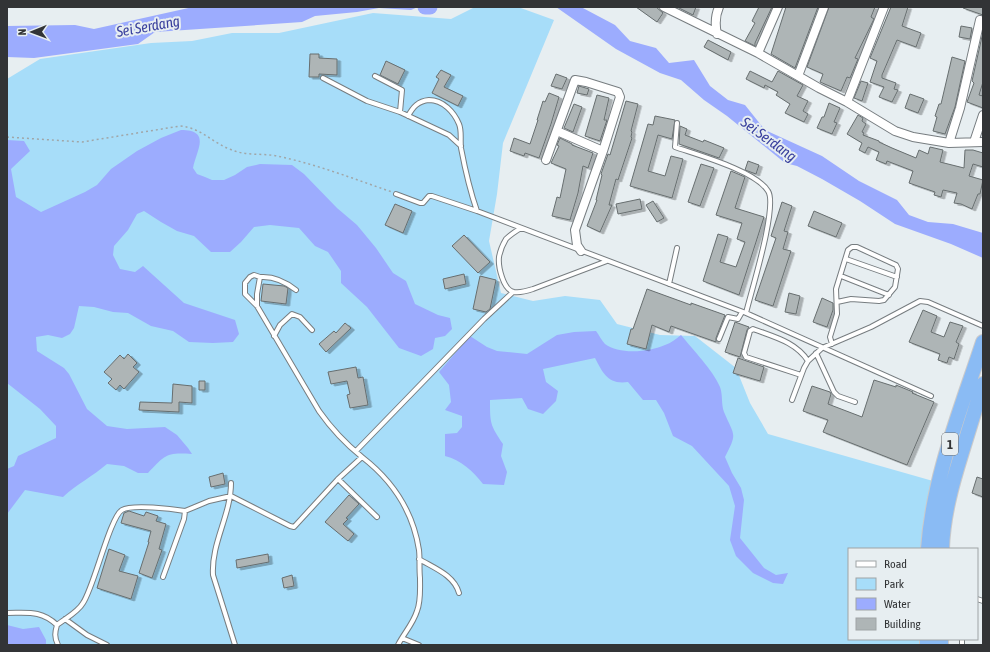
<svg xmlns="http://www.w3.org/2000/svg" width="990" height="652" font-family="'Asap Condensed',sans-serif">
<defs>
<filter id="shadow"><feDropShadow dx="3.5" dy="2" stdDeviation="0" flood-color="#0004"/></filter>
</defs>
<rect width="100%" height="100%" fill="#e7eef1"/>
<path fill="#a7ddf9" d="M 475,7 L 518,7 L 554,20 L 503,143 L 497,194 L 489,241 L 501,293 L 533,301 L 565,296 L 600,300 L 617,324 L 660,335 L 695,336 L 736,368 L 750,403 L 768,434 L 933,481 L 925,549 L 849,549 L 849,639 L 926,639 L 926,645 L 7,645 L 7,79 L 40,59 L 151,43 L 192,41 L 232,33 L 279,33 L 373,13 L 451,19 Z"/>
<path fill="#9cacfe" d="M 193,7 L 418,7 L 411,10 L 379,8 L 357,12 L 315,16 L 302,22 L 155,32 L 138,44 L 34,58 L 7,57 L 7,26 L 75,25 L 94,29 Z
M 556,7 L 581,7 L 615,25 L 630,41 L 656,48 L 669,63 L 694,60 L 710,86 L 728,100 L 745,105 L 765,130 L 822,156 L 859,181 L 897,200 L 909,215 L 928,222 L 953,224 L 983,233 L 983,258 L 951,244 L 895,224 L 860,201 L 822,179 L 797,166 L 785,163 L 727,116 L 704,100 L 681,80 L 660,73 L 616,49 Z
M 181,130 C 212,130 196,151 193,168 L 197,174 L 205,177 L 212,180 L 224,180 L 235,175 L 247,167 L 260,164 L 292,165 L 304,174 L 337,208 L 357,225 L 376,248 L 393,273 L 406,281 L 415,304 L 438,315 L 450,318 L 452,329 L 445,336 L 435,338 L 433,349 L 421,356 L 399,348 L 367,307 L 341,283 L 341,271 L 328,252 L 315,246 L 299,228 L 270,225 L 254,227 L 241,242 L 230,252 L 211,252 L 194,236 L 177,231 L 161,222 L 144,211 L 137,214 L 128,230 L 114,246 L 113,255 L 120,269 L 135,272 L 143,266 L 184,303 L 235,320 L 239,334 L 233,342 L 213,343 L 189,342 L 173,331 L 151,326 L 128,313 L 113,312 L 94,307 L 79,306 L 74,328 L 70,334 L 62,338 L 48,335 L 36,337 L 37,351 L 64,368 L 69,374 L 87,409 L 107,426 L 127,429 L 165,427 L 177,435 L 188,448 L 192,454 C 166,452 165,455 148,473 L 138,473 L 124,466 L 107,464 C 93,476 77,484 63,497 L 25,490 L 7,514 L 7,469 L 14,466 L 18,456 L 56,438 L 56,426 L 40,409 L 7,383 L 7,140 L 24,141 L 30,151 L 11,169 L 16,197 L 41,212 L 85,192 L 97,185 L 111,169 L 137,151 L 161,138 Z
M 596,331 C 599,335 602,341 605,344 C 619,355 650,352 665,345 C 671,343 676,339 681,335 C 693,350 713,370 720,387 C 723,395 721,404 724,412 C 734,436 738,432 725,457 L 732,473 L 741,488 L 744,500 L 740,538 L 764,568 L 776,575 L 788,573 L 783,584 L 773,583 L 753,573 L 736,556 L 730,540 L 735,506 L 729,486 L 692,446 L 673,436 L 664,413 L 656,400 L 643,400 L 628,382 C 608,385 603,373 595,358 L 543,369 L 546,382 L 558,391 L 556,401 L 543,414 L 528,409 L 522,398 L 490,400 C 490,423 490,425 503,444 L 501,456 L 507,472 L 504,485 L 483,484 C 473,471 461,460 445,456 L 445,434 L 457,433 L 462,427 L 462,416 L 445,410 L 451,402 L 449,385 L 439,372 L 470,336 L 487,347 L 497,351 L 527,354 L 557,335 L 574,332 Z
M 7,625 L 23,629 L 39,627 L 46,640 L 46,645 L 7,645 Z"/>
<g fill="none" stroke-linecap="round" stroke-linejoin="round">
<path stroke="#9cacfe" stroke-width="15" d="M 425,7 L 430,7"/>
</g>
<path fill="#aeb5b6" stroke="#676e6f" filter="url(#shadow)" d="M 636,7 L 656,7 L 663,13 L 657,22 Z
M 677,7 L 696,7 L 693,15 Z
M 759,7 L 772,7 L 755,43 L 755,46 L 745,41 L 755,23 L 752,21 Z
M 786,7 L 818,7 L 795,68 L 771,54 Z
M 829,7 L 875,7 L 871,17 L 874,19 L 855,58 L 858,59 L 850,78 L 847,77 L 841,91 L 820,82 L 823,74 L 807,67 Z
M 891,7 L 908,7 L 902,26 L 921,33 L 916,47 L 897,40 L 882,75 L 882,78 L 896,83 L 894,89 L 898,90 L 892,102 L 879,97 L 884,87 L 870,82 L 877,61 L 870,58 Z
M 964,7 L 983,7 L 983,15 L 963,8 Z
M 961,26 L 972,28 L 970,39 L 959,37 Z
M 983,32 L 983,82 L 979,95 L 983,96 L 983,108 L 967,102 L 974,83 L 972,81 Z
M 708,40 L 731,52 L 728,60 L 704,47 Z
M 310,54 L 319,54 L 319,58 L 337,59 L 337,75 L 319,74 L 319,77 L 309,77 Z
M 952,57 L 965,61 L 955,107 L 945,134 L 933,131 L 937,117 L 935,116 L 939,104 L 941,104 Z
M 386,61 L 405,70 L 398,84 L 380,75 Z
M 441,70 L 451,75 L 444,87 L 463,96 L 458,106 L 432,93 L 439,79 L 436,77 Z
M 750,71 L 772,82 L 778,71 L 803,85 L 797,96 L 808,101 L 803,111 L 808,114 L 804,122 L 785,113 L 790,104 L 776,95 L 778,92 L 765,85 L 764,88 L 746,79 Z
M 556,74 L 567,78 L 562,89 L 551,86 Z
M 861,81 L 868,83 L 862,101 L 854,98 Z
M 579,86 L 589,89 L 587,95 L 577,93 Z
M 549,93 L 559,97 L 551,124 L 539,158 L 525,153 L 524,156 L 510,151 L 514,138 L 530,144 L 538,120 L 537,120 L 543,101 L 545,102 Z
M 910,94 L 924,99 L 918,113 L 905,108 Z
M 597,95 L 609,98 L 604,120 L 607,120 L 600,141 L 585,136 Z
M 626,101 L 638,104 L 631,131 L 632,132 L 631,137 L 632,138 L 618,180 L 616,179 L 609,205 L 612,205 L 600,232 L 587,226 L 597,200 L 596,200 L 602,175 L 601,174 L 608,154 L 610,155 Z
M 829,103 L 840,108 L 834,122 L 837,123 L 832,134 L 817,128 L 822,117 L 824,117 Z
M 574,104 L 582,107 L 573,132 L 564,128 Z
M 858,115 L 863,118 L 862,121 L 866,124 L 862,132 L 864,133 L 863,135 L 879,141 L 879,142 L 892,148 L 916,158 L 919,150 L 928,154 L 930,147 L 943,150 L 940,162 L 964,168 L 965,150 L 973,150 L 983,153 L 983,167 L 973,164 L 969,176 L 983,180 L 980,194 L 978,194 L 972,209 L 961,204 L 954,203 L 957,193 L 943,190 L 941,197 L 934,195 L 935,192 L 909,183 L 913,171 L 887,161 L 886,164 L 876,160 L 879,152 L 868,147 L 865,153 L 859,150 L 862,143 L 847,134 Z
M 655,116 L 675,120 L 672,139 L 658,135 L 648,171 L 665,176 L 671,156 L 683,159 L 672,198 L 630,186 L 648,124 L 653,125 Z
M 680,126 L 687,129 L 685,135 L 703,142 L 704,140 L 724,148 L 719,158 L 679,144 Z
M 560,138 L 572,144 L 572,145 L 593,153 L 588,168 L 583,166 L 578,193 L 570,220 L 552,216 L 557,197 L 560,198 L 566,169 L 551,163 L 559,146 L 557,145 Z
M 748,161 L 759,165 L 756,174 L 745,170 Z
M 701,164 L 714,168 L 700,206 L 688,202 Z
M 731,171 L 745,177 L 735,208 L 764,217 L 739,295 L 703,281 L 718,234 L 728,237 L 720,262 L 736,267 L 745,242 L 737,239 L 742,223 L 716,215 Z
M 640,199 L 642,209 L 618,214 L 616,204 Z
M 653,201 L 664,218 L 657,222 L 646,205 Z
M 782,202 L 792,206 L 784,231 L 788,232 L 783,249 L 791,251 L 773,306 L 755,300 L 776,238 L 771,236 Z
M 395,204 L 412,211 L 403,233 L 385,225 Z
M 814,211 L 842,223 L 836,237 L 808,226 Z
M 464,235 L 490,262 L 478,273 L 452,246 Z
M 464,274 L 466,284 L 445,289 L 443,279 Z
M 480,276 L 496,280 L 490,309 L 486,312 L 473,309 Z
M 263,284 L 284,286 L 288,288 L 286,304 L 261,301 Z
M 647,289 L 691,305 L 691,303 L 725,315 L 716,338 L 716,342 L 671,326 L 669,332 L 652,325 L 646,349 L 627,344 L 631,329 L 633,329 Z
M 789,293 L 800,296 L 796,314 L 785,312 Z
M 822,298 L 833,303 L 833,310 L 827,327 L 813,322 Z
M 923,310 L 937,316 L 931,332 L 944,337 L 950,322 L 963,326 L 956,342 L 959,344 L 954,359 L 949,357 L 947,363 L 938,360 L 940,354 L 909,342 Z
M 735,322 L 749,327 L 747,330 L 740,357 L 725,352 Z
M 345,323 L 351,328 L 326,352 L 319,344 L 334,331 L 336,333 Z
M 128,354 L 137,363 L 133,367 L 139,372 L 124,389 L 120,385 L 116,390 L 108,383 L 112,379 L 104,372 L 120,355 L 124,359 Z
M 738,358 L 764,367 L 760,381 L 733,373 Z
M 356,367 L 358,378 L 363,377 L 368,405 L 350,408 L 347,395 L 350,394 L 347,381 L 331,384 L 328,372 Z
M 874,380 L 896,387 L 896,385 L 913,392 L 912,393 L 934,402 L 907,465 L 823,432 L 828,420 L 803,411 L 812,386 L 830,392 L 831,394 L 828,404 L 862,417 Z
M 199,381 L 205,381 L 205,390 L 199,390 Z
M 173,384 L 192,386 L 192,403 L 179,402 L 179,412 L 139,410 L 140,402 L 172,403 Z
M 223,473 L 225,484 L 211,487 L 209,477 Z
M 977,477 L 983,479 L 983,497 L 972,493 Z
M 349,495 L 359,504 L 346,518 L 348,519 L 343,524 L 354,534 L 348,541 L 325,522 Z
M 129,511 L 144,516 L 146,512 L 158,516 L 156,521 L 166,524 L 159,549 L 162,550 L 152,578 L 139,573 L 149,542 L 148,542 L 151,531 L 121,523 L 124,513 Z
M 109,549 L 125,555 L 119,571 L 138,576 L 131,599 L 97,588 Z
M 268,554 L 269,562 L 237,568 L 236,560 Z
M 292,575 L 294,586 L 284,588 L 282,578 Z"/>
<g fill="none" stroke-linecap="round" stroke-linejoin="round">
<g stroke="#777d80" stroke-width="6">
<path id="lane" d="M 375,76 L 402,90 L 400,112
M 323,78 L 367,101 L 400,112 L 449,135 L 461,146
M 408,116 C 413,107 418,101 429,100 C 443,100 454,112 459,124 C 462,131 460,140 461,148 C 465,169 470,191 477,211
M 677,123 L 675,147 C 698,155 756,171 768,191 C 778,206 751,292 746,313
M 396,194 L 420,203 L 423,203 L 429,196 L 432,196 L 477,211 L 746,313 L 931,396
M 521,228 C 516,231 510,235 506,239 C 503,244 500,251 499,257 C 498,266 503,290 514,292 C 521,293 527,291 533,289 L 607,261
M 846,259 L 897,277
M 841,276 L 889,295
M 260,277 C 273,276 286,282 296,290
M 669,284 L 677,248
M 257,306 L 257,294 L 260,277 L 254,275 L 250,277 L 245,283 L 245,294 L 257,306 L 319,411 C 331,428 346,444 362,457
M 274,336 L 280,325 L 292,314 L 300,317 L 312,330
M 719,339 L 728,317 L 738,319 L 742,312
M 832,344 L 830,337 L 837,314 L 836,289 L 848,250 L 852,247 L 857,247 L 896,265 L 898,269 L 895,287 L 884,300 L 879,301 L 851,299 L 837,302
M 816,353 L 834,392 L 838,396 L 855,402
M 801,375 L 746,357 L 744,353 L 750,331 L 753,329 C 774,337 796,342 808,361
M 792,400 L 804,368 L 808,361 L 822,348 L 871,327 L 920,301 L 928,302 L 983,326
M 356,451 L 484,319 L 513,292
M 231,483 C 231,515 211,543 213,575 L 235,645
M 185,511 L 209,501 L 231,496 L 290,526 L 294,527 L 338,479
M 377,517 L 338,479 L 362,457 C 393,481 413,511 419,550 C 420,559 419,569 420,578 C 420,589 421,601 417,611 C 413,624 404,633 398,645
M 419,559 C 434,568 454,575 459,593
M 977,599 L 983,601
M 7,613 C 28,613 41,610 57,625 C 55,632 54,637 58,645
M 65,619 L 87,635 L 107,645
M 57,625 C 66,618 78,612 83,603 C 94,587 110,517 122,510 C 132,504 173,509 185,511 L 184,519 L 163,577
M 402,638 L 419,645
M 962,645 L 962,639"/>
</g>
<g stroke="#777d80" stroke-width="10">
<path id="street" d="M 664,7 L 758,53 L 819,88 L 847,102 L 895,131 L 913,137 L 949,143 L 983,142
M 717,34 C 715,25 715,16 719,7
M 758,53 L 778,7
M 798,76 L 824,7
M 847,102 L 884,7
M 557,131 L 603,151
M 974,142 L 983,115
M 949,143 L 960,108 L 980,20
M 546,160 L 575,80 L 586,82 L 618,92 L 620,97 L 603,151 L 575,230 L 577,245 L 581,251"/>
</g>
<g stroke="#cacacb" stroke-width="16">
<path id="highway" d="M 928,549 C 933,477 961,409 983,342
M 942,549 C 943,516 952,484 962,452 C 969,429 976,406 983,384
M 927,639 L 927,645
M 941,639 L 941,645"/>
</g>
<path stroke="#a0a6a8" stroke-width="1.5" stroke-dasharray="2 3" stroke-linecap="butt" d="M 7,137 L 82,142 L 180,126 C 202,128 212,143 232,150 C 246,156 262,153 277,156 C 316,164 354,179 392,192"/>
<use href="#lane" stroke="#fff" stroke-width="4"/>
<use href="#street" stroke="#fff" stroke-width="8"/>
<use href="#highway" stroke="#8abbf4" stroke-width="14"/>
</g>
<g text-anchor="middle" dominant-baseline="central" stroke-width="4" stroke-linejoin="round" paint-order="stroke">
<rect fill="#e7eef1" stroke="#686c6e" stroke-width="1" x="942" y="433" width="16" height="22" rx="3"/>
<g font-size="13" font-weight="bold" fill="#323436">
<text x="950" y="444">1</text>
</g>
<g font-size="15" font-style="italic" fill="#3a419e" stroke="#e7eef1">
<text transform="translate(148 26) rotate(-10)">Sei Serdang</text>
<text transform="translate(769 139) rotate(36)">Sei Serdang</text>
</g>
</g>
<rect width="990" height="652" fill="none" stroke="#323436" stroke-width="16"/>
<rect x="848" y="548" width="130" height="92" fill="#e7eef1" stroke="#9fa4a6"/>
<rect x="856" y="561" width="20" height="6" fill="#ffffff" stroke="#9fa4a6"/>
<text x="884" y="568" font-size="12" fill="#323436">Road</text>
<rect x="856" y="578" width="20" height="12" fill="#a7ddf9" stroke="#9fa4a6"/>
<text x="884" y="588" font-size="12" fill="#323436">Park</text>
<rect x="856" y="598" width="20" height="12" fill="#9cacfe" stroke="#9fa4a6"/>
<text x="884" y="608" font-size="12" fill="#323436">Water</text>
<rect x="856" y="618" width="20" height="12" fill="#aeb5b6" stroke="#9fa4a6"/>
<text x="884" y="628" font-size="12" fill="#323436">Building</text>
<g transform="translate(32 32) rotate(269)" stroke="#e7eef1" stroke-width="3" paint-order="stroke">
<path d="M0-3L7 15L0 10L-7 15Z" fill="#323436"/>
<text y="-6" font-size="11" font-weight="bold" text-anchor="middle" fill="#323436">N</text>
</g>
</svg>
